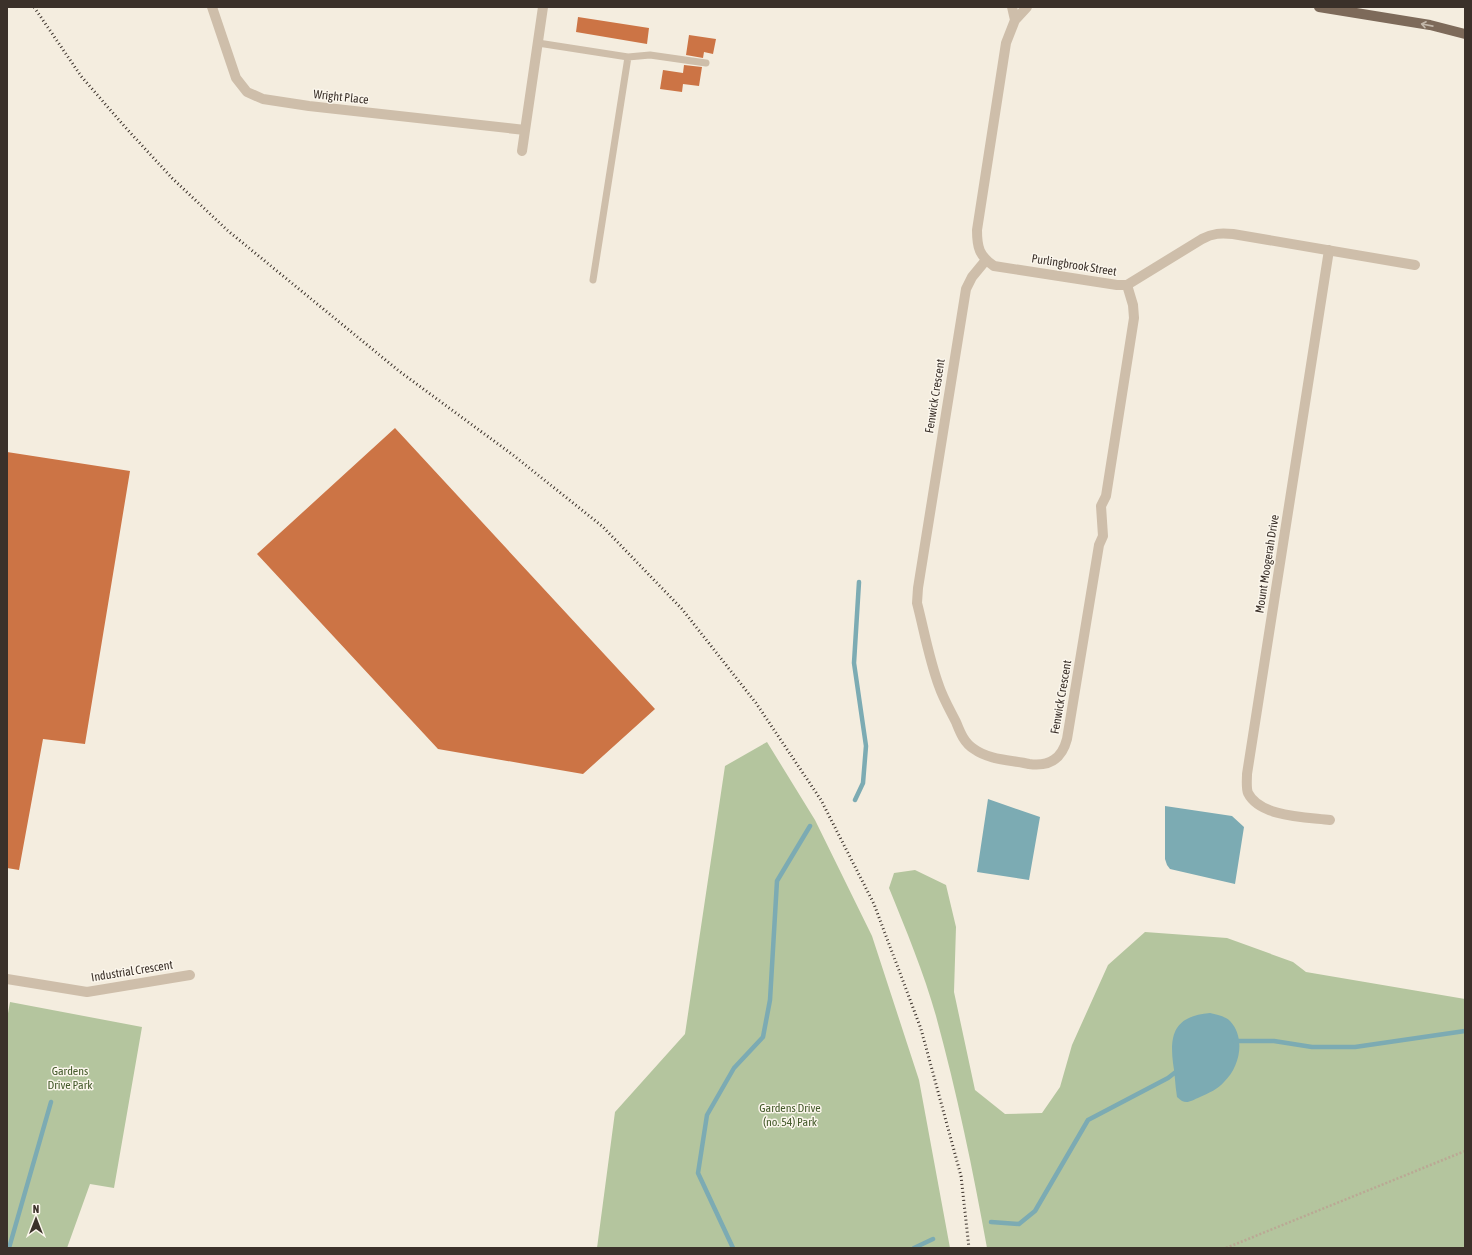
<svg xmlns="http://www.w3.org/2000/svg" width="1472" height="1255" viewBox="0 0 1472 1255" font-family="'Asap Condensed',sans-serif">
  <style>
    .green { fill: #b4c59e }
    .water { fill: #7cabb3 }
    .lines { fill: none; stroke-linecap: round; stroke-linejoin: round }
    .stream { stroke: #7cabb3; stroke-width: 4.5 }
    .building { fill: #cc7445 }
    .path { stroke: #baa894; stroke-width: 2.5; stroke-dasharray: 2 2; stroke-linecap: butt }
    .service { stroke: #cebeaa; stroke-width: 7 }
    .minor { stroke: #cebeaa; stroke-width: 10 }
    .primary { stroke: #7d6a5a; stroke-width: 10 }
    .rail { stroke: #3b312a; stroke-width: 3; stroke-dasharray: 1 3; stroke-linecap: butt }
    .oneway { stroke: #c2b7aa }
    .labels { text-anchor: middle; dominant-baseline: central; stroke-width: 3; stroke-linejoin: round; paint-order: stroke }
    .street-label { font-size: 12px; fill: #3b312a; stroke: #fbf6ec }
    .park-label { font-size: 12px; fill: #455b2c; stroke: #fbf6ec }
  </style>
  <rect width="100%" height="100%" fill="#f4eddf"/>
  <!-- green -->
  <path class="green" d="M767,742L815,820L872,936L919,1080L950,1248H597L615,1112L685,1034L725,766Z
    M915,870L946,885L956,927L954,992L975,1090L1005,1114L1042,1113L1060,1087L1072,1045L1108,965L1145,932L1227,938L1293,962L1306,972L1465,999V1248H987C973,1170 957,1093 936,1016C924,973 906,930 889,888L894,873Z
    M10,1002L142,1027L114,1188L90,1184L67,1248H7V1019Z"/>
  <!-- water -->
  <path class="water" d="M988,799L1040,817L1029,880L977,872Z
    M1165,806L1232,816L1244,827L1235,884L1170,869L1167,865L1165,859Z
    M1210,1013C1217,1015 1225,1016 1230,1021C1246,1038 1240,1067 1224,1082C1218,1089 1209,1093 1200,1097C1190,1101 1186,1106 1177,1097C1175,1085 1175,1074 1173,1063C1169,1031 1177,1016 1210,1013Z"/>
  <g class="lines">
    <!-- stream -->
    <path class="stream" d="M855,800L863,783L866,746L854,663L859,582
      M1234,1041H1274L1312,1047H1355L1465,1031
      M991,1222L1019,1224L1035,1211L1088,1120L1168,1078L1177,1071
      M9,1248L51,1102
      M733,1248L698,1173L707,1115L734,1068L763,1037L770,1000L777,881L810,826
      M914,1248L933,1239"/>
  </g>
  <!-- building -->
  <path class="building" d="M578,17L649,28L647,44L576,32Z
    M689,35L716,39L713,54L704,52L703,58L686,55Z
    M684,65L702,67L699,86L683,84L682,92L660,89L663,70L683,73Z
    M395,428L655,709L583,774L438,749L257,554Z
    M7,452L130,471L85,744L43,739L19,870L7,868Z"/>
  <g class="lines">
    <!-- path -->
    <path class="path" d="M1226,1248L1465,1151"/>
    <!-- service -->
    <path class="service" d="M538,43L628,57L593,280
      M628,57L650,55L706,63"/>
    <!-- minor -->
    <path class="minor" d="M212,7L236,78L247,92L263,99L309,106L525,130
      M1012,7L1015,20
      M1027,7L1015,20L1006,43L977,230C977,247 979,256 994,266L1117,285H1127L1202,239C1213,233 1221,233 1233,234L1415,265
      M522,151L543,7
      M1329,250L1247,774C1247,780 1246,788 1248,793C1260,817 1305,817 1330,820
      M986,260L972,277L966,289L918,588L917,603C924,630 929,659 939,686C943,698 950,710 956,722C960,732 964,743 974,749C989,760 1011,760 1029,764C1050,767 1062,758 1067,739L1099,545L1103,536L1101,506L1106,496L1134,318L1133,305L1127,285
      M7,979L87,992L190,975"/>
    <!-- primary -->
    <path class="primary" d="M1319,7L1430,25L1465,34"/>
    <!-- rail -->
    <path class="rail" d="M34,7L81,76L125,127L172,178L227,230L399,371L513,455L603,527L682,609L756,703L821,800L874,904L921,1029L961,1176L969,1248"/>
  </g>
  <!-- one-way arrows -->
  <defs><path id="oneway-shaft" d="M-6 0H5M1.5-3L5.5 0L1.5 3" fill="none" stroke-width="1.6" stroke-linecap="round" stroke-linejoin="round"/></defs>
  <use class="oneway" href="#oneway-shaft" transform="translate(1427 25) rotate(-169)"/>
  <g class="labels">
    <!-- street labels -->
    <g class="street-label">
      <text transform="translate(341 97) rotate(6)">Wright Place</text>
      <text transform="translate(1074 265) rotate(9)">Purlingbrook Street</text>
      <text transform="translate(935 396) rotate(-81)">Fenwick Crescent</text>
      <text transform="translate(1267 564) rotate(-81)">Mount Moogerah Drive</text>
      <text transform="translate(1061 697) rotate(-80)">Fenwick Crescent</text>
      <text transform="translate(132 971) rotate(-9)">Industrial Crescent</text>
    </g>
    <!-- park labels -->
    <g class="park-label">
      <text x="70" y="1071">Gardens<tspan x="70" dy="14">Drive Park</tspan></text>
      <text x="790" y="1108">Gardens Drive<tspan x="790" dy="14">(no. 54) Park</tspan></text>
    </g>
  </g>
  <!-- border -->
  <rect width="1472" height="1255" fill="none" stroke="#3b312a" stroke-width="16"/>
  <!-- north arrow -->
  <g transform="translate(36 1219)" stroke="#fbf6ec" stroke-width="3" paint-order="stroke">
  <path d="M0-3L7 15L0 10L-7 15Z" fill="#3b312a"/>
  <text y="-6" font-size="11" font-weight="bold" text-anchor="middle" fill="#3b312a">N</text>
  </g>
</svg>
